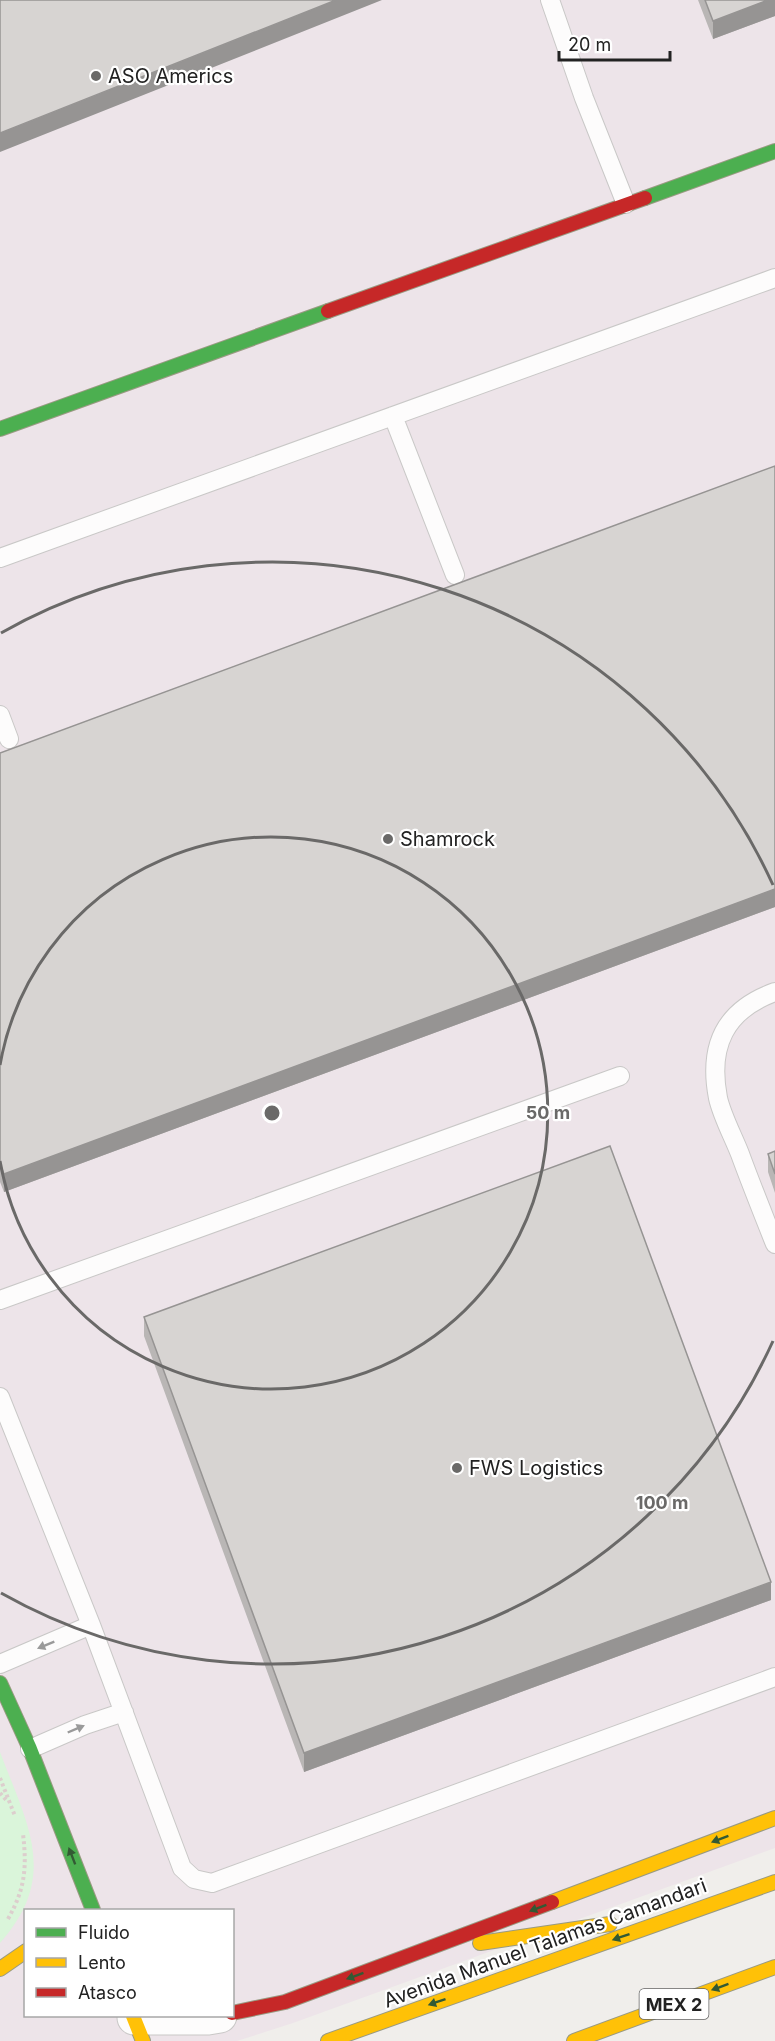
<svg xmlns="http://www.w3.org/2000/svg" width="775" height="2041" viewBox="0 0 775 2041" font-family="Inter,sans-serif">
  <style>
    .industrial { fill: #ede4e9; fill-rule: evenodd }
    .park { fill: #daf5da }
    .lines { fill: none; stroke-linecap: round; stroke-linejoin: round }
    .lane-casing { stroke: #c9c8c7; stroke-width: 20 }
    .street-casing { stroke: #c9c8c7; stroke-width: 35 }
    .fast-casing { stroke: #999a82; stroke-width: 16 }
    .slow-casing { stroke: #999a82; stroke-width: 16 }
    .jam-casing { stroke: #999a82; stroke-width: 16 }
    .path { stroke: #dccecd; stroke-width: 4; stroke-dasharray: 3 3; stroke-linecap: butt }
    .lane { stroke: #fdfcfc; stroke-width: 18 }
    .street { stroke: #fdfcfc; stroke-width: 33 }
    .fast { stroke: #4caf50; stroke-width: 14 }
    .slow { stroke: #ffc107; stroke-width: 14 }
    .jam { stroke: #c62828; stroke-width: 14 }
    .wall { fill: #b9b6b5 }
    .shaded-wall { fill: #969493 }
    .building { fill: #d7d4d2; stroke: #969493; stroke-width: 1.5 }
    .oneway { fill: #9a9a9a }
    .oneway2 { fill: #335a34 }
    .ring { fill: none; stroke: #6a6968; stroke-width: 3 }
    .poi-dot { fill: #6a6968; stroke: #fff; stroke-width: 2 }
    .labels { text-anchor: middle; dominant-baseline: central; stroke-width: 4.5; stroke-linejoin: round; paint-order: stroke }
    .shield { fill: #fff; stroke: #646464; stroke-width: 1.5 }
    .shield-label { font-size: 18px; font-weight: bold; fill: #222 }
    .poi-label { font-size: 20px; fill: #222; stroke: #fff; text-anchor: start }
    .street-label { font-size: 20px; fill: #222; stroke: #fff }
    .centre { fill: #6a6968; stroke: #fff; stroke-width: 3 }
    .ring-label { font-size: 18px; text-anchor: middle; font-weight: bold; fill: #6a6968; stroke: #fff; stroke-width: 4.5; stroke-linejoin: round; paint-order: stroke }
  </style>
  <rect width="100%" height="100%" fill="#f0eeeb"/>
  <!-- industrial -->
  <path class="industrial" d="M0,0H775V1848L293,2023L237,2041H0ZM26,1910H232V2016H26Z"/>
  <!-- park -->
  <path class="park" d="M0,1752C27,1824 60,1876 0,1943Z"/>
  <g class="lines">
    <defs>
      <path id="lane" d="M550,0L584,98L626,204
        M393,416L455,575
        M0,558L775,278
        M0,715L9,739
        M775,992C725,1010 708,1046 718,1098C722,1116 733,1136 740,1154C751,1184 763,1214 775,1244
        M0,1300L620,1076
        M0,1397L91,1625L182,1868L194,1879L212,1883L775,1677
        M0,1664L91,1625
        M30,1749L85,1725L124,1712"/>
      <path id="street" d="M134,2018H208L220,2016"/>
      <path id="fast" d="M645,198L775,151
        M0,429L328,311
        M0,1683L30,1749L93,1910"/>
      <path id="slow" d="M552,1902L775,1818
        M480,1943L610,1924
        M0,1969L26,1951
        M133,2016L143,2041
        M328,2041L775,1882
        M574,2041L775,1967"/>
      <path id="jam" d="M328,311L645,198
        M232,2013L285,2002L552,1902"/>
    </defs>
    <!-- lane casing -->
    <use href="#lane" class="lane-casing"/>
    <!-- street casing -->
    <use href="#street" class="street-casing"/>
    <!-- fast casing -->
    <use href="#fast" class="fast-casing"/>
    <!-- slow casing -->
    <use href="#slow" class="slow-casing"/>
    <!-- jam casing -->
    <use href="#jam" class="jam-casing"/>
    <!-- path -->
    <path class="path" d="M0,1778L15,1816
      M0,1793L7,1801
      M8,1919C25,1889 27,1868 23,1834"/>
    <!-- lane -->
    <use href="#lane" class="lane"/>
    <!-- street -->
    <use href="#street" class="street"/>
    <!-- fast -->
    <use href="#fast" class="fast"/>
    <!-- slow -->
    <use href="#slow" class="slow"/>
    <!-- jam -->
    <use href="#jam" class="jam"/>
  </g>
  <!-- wall -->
  <path class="wall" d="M698,0H775V16L713,39Z
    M775,466V907L4,1192L0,1182V753Z
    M775,1151V1193L768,1172V1154Z
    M144,1317L771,1600L304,1772L144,1336Z"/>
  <!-- shaded-wall -->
  <path class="shaded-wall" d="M336,0H382L0,152V133Z
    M768,0H775V16L713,39V21Z
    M775,889V907L4,1192V1174Z
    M771,1582V1600L304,1772V1753Z"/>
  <!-- building -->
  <path class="building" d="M0,0H336L0,133Z
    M705,0H768L713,21Z
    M775,466V889L4,1174L0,1164V753Z
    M610,1146L771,1582L304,1753L144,1317Z
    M775,1151V1174L768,1154Z"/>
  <!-- one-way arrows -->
  <defs><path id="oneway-solid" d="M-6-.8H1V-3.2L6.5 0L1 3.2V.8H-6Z" transform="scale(1.5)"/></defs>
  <g class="oneway">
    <use href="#oneway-solid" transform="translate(46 1645) rotate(158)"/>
    <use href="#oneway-solid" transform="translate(76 1729) rotate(-23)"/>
  </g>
  <g class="oneway2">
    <use href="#oneway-solid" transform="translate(720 1839) rotate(159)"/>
    <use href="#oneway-solid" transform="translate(72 1856) rotate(-111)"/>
    <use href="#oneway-solid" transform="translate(538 1908) rotate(159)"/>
    <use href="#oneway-solid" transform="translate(621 1937) rotate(161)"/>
    <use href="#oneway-solid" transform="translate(355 1976) rotate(160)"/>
    <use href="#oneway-solid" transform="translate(720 1987) rotate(160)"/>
    <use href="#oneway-solid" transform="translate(437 2002) rotate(161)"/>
  </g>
  <!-- distance rings -->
  <g class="ring">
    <path d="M0 1065A276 276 0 1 1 0 1161"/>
    <path d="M773 1341A551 551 0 0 1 1 1593M1 633A551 551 0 0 1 773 885"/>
  </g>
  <!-- markers -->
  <g class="poi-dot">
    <circle cx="96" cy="76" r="6"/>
    <circle cx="388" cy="839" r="6"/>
    <circle cx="457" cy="1468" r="6"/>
  </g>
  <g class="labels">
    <!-- shield labels -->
    <rect class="shield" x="639.5" y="1989" width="69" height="30" rx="4.5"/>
    <g class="shield-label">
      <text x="674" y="2004">MEX 2</text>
    </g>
    <!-- poi labels -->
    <g class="poi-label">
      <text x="108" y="76">ASO Americs</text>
      <text x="400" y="839">Shamrock</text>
      <text x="469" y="1468">FWS Logistics</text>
    </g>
    <!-- street labels -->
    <g class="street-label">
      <text transform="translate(545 1943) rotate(-20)">Avenida Manuel Talamas Camandari</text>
    </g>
  </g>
  <circle cx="272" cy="1113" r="9" class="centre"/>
  <g class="ring-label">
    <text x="548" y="1119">50 m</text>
    <text x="662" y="1509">100 m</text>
  </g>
  <!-- legend -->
  <rect x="24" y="1909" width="210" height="108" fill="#ffffff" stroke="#a7a7a7" stroke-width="1.5"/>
  <rect x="36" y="1928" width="30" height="9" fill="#4caf50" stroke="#a7a7a7" stroke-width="1.5"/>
  <text x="78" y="1939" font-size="18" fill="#222222">Fluido</text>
  <rect x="36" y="1958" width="30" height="9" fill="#ffc107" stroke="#a7a7a7" stroke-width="1.5"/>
  <text x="78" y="1969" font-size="18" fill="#222222">Lento</text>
  <rect x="36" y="1988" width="30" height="9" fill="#c62828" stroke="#a7a7a7" stroke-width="1.5"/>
  <text x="78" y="1999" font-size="18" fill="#222222">Atasco</text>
  <!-- scale -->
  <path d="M559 51v9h111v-9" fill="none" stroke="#222222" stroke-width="3"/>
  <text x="568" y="51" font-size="18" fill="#222222" stroke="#ffffff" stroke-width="4.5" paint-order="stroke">20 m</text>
</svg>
